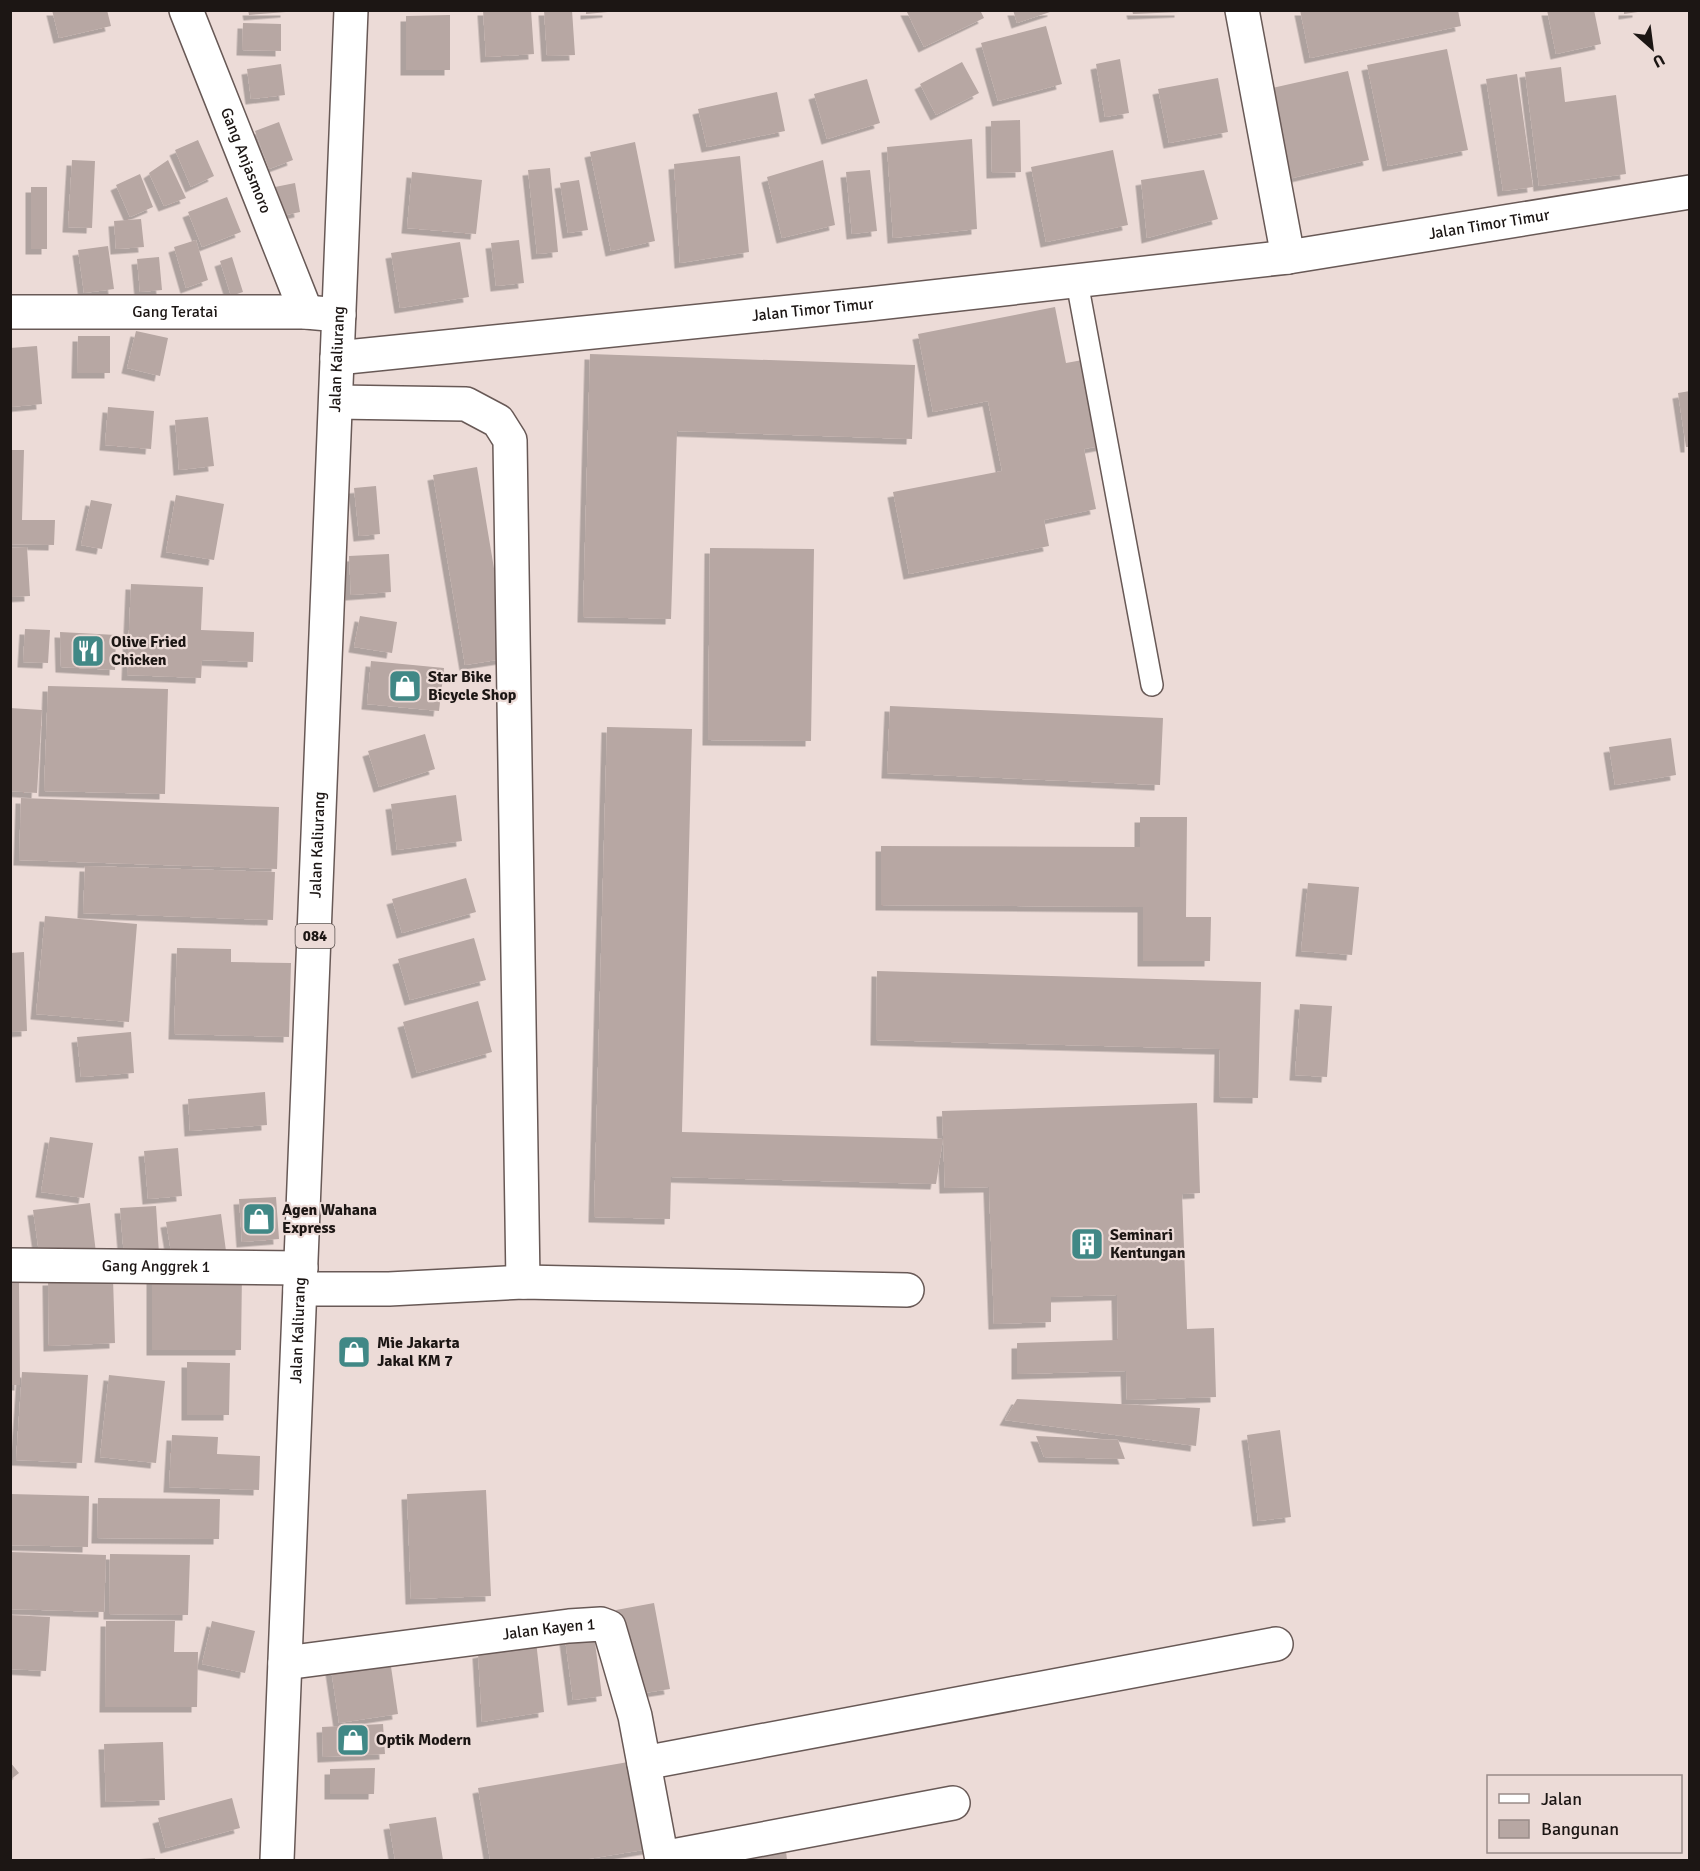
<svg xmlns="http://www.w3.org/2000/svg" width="1700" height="1871" viewBox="0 0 1700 1871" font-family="Signika,sans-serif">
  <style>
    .building { fill: #b7a7a3; filter: url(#shadow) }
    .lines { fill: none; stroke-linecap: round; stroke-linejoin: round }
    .lane-casing { stroke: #685956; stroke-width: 24 }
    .street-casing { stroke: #685956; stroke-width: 36 }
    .secondary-casing { stroke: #685956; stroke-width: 36 }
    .primary-casing { stroke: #685956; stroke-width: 36 }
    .lane { stroke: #fff; stroke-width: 21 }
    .street { stroke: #fff; stroke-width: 33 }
    .secondary { stroke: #fff; stroke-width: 33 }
    .primary { stroke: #fff; stroke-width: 33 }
    .labels { text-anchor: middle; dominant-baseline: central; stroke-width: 4.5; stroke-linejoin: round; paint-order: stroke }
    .shield { fill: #ecdbd7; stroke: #5a514e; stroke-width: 1.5 }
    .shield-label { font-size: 15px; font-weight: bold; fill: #1c1614 }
    .street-label { font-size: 16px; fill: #1c1614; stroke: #ecdbd7 }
    .poi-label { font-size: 16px; font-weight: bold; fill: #1c1614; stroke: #ecdbd7; text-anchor: start }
  </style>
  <defs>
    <filter id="shadow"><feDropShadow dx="-5.5" dy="5.5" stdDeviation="0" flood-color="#0004"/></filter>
  </defs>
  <rect width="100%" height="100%" fill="#ecdbd7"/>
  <!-- building -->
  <path class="building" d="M52,10H107L111,26L59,38Z
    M248,10H286V12L249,15Z
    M483,10H531L534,54L486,57Z
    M544,10H572L575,55L547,56Z
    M586,10H608V12L586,14Z
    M906,10H980L984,18L924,47Z
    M1013,10H1053V11L1017,23Z
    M1132,10H1180V12L1133,14Z
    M1300,10H1458L1461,26L1310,58Z
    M1547,10H1594L1601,44L1556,54Z
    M1624,10H1638V12L1624,14Z
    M450,15V70H406V16Z
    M243,23L281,24V51L242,50Z
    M1046,26L1062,84L998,101L981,43Z
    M1447,49L1468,150L1388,166L1367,65Z
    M1120,59L1129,113L1105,117L1096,64Z
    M962,62L979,93L936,115L920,84Z
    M281,64L285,95L251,99L247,69Z
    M1561,67L1565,102L1616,95L1626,174L1539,186L1525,72Z
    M1348,71L1369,160L1288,179L1268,89Z
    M1517,74L1533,187L1503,191L1486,79Z
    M1218,78L1228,132L1169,143L1158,89Z
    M867,79L880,123L827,139L814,94Z
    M777,92L785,131L707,147L698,109Z
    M1020,120L1021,172L992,173L991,121Z
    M279,122L293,160L269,169L255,131Z
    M972,139L977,229L893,238L887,147Z
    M198,140L214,176L191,187L175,150Z
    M635,142L655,241L611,251L590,152Z
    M1113,150L1128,225L1046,242L1031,167Z
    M740,156L749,252L680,263L674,164Z
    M72,160L95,161L92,228L68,227Z
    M168,160L186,198L164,206L149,173Z
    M823,160L835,225L782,238L767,177Z
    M550,168L558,252L537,254L528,170Z
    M870,170L877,231L852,234L846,172Z
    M1204,170L1218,219L1147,238L1141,180Z
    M412,172L482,180L476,234L407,228Z
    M140,174L153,207L130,217L116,185Z
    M579,180L588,230L568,233L560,183Z
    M295,183L300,212L281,216L275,187Z
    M31,187H47V249H31Z
    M227,197L241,232L202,247L188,212Z
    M141,219L144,247L116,249L114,221Z
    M196,240L208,280L186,288L174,247Z
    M519,240L524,283L496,286L491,243Z
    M460,242L469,297L400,308L391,253Z
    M108,246L114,289L84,293L78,250Z
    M159,257L162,290L140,292L137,259Z
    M232,257L243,292L231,296L220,261Z
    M1055,307L1066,363L1088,359L1105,445L1084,449L1096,509L1044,520L1049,546L909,574L893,492L1002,471L988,401L933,412L918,334Z
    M136,331L168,338L160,376L127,368Z
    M78,336H110V373H77Z
    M37,346L42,404L10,407V348Z
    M590,354L915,365L912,439L677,431L671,619L583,617Z
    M1690,391V447H1686L1678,393Z
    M108,407L154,411L151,449L105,445Z
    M208,417L214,466L179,470L175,420Z
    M10,450H24L22,520H55L54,545L10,544Z
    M477,467L509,658L465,665L433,475Z
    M376,486L380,534L359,536L354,488Z
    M176,495L224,504L214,560L166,552Z
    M91,500L112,504L102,549L81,545Z
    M27,547L30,596L10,597V548Z
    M710,548L814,549L811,741L708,740Z
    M389,554L391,592L351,595L349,556Z
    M131,584L203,587L201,630L254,632L253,662L202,660L201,678L127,675Z
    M360,616L397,622L392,653L354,647Z
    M25,629L50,630L48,663L23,662Z
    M60,632L116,635L115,670L61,667Z
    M371,661L444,668L439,711L367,704Z
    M48,686L168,689L165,794L44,791Z
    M890,706L1163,718L1160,785L887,773Z
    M10,708L42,710L37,793L10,791Z
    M607,727L692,729L682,1132L943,1139L936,1184L671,1177L670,1219L594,1217Z
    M425,734L435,769L379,787L368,751Z
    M1671,738L1676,775L1615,785L1609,747Z
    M456,795L462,841L397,850L391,804Z
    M21,798L279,807L277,869L19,860Z
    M1140,817H1187L1186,917H1211L1210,961H1143V907L881,905V846L1140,847Z
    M85,866L275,872L273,920L83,913Z
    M466,878L476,912L402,933L392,899Z
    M1308,883L1359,887L1352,955L1301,951Z
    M45,916L137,924L129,1022L36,1014Z
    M474,938L486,980L410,1000L398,959Z
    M177,948L231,949V962L291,963L289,1037L174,1034Z
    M24,952L27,1031L10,1032V953Z
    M877,971L1261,982L1258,1098L1219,1097L1220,1049L876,1040Z
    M478,1001L492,1052L417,1073L403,1022Z
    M1300,1004L1332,1006L1327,1077L1295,1075Z
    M131,1032L134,1073L81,1077L77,1037Z
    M265,1092L267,1125L190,1131L188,1099Z
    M1197,1103L1200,1193L1182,1194L1187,1329L1214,1328L1216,1397L1127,1400L1126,1371L1017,1374V1343L1118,1340L1117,1295L1051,1297V1322L994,1324L989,1187L945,1188L942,1111Z
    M50,1137L93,1143L84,1198L41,1192Z
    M178,1148L182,1196L148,1199L144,1151Z
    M276,1197L279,1239L242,1242L239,1199Z
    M90,1203L96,1253L40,1260L33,1210Z
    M156,1206L159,1254L124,1257L120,1208Z
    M221,1214L226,1251L172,1258L166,1222Z
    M152,1271H242L241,1350H152Z
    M113,1278L115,1343L49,1346L48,1280Z
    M10,1283H19L20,1385H10Z
    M187,1362L230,1363L229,1415H187Z
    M22,1372L88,1375L82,1463L16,1460Z
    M109,1375L165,1381L156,1463L100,1457Z
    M1017,1399L1200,1408L1196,1446L1005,1420Z
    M1280,1430L1291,1517L1258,1521L1247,1435Z
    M172,1435L218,1437L217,1454L260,1456L259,1490L169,1487Z
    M1036,1436L1118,1440L1125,1459L1044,1457Z
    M486,1490L491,1596L411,1599L407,1494Z
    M10,1494L89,1496L88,1547L10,1545Z
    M98,1498L220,1499L219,1539L97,1538Z
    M10,1552L106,1555L104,1612L10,1609Z
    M110,1554L190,1555L188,1615L109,1614Z
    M654,1603L670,1689L631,1695L616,1610Z
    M10,1615L50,1617L46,1671L10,1669Z
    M106,1621H175L174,1652H198L197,1707H105Z
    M212,1621L255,1631L245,1673L202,1664Z
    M594,1635L602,1696L573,1700L565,1639Z
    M536,1641L544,1712L482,1722L478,1653Z
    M390,1660L398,1714L339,1723L331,1669Z
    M383,1724L385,1754L323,1757L322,1727Z
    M163,1742L165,1800L106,1802L104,1744Z
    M634,1761L649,1849L582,1860H490L478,1788Z
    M10,1762L19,1773L10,1780Z
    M375,1768L374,1794H330V1769Z
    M232,1798L240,1828L166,1848L158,1818Z
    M436,1817L443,1860H395L389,1824Z
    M786,1851L787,1860H727Z
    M155,1858V1860H139V1859Z"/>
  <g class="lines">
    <defs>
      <path id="lane" d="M1077,282L1152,685"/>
      <g id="street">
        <path id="s1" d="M186,10L306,312"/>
        <path d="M1242,10L1288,257"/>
        <path id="s2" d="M10,312H306L339,315"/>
        <path d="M336,402L466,404L498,421L510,440L523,1282"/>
        <path id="s3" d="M10,1265L301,1268"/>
        <path d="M300,1289H389L523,1282L907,1290"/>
        <path id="s4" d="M285,1663L569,1626L601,1624L609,1627L635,1716L662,1860"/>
        <path d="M644,1763L1276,1644"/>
        <path d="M662,1858L953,1803"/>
      </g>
      <g id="secondary">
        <path id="s5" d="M337,358L869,304L1288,257L1690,192"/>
      </g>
      <g id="primary">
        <path id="s6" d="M277,1860L351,10"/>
      </g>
    </defs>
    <!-- lane casing -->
    <use href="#lane" class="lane-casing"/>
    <!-- street casing -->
    <use href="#street" class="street-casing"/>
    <!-- secondary casing -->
    <use href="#secondary" class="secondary-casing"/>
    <!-- primary casing -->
    <use href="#primary" class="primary-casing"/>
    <!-- lane -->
    <use href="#lane" class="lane"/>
    <!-- street -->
    <use href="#street" class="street"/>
    <!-- secondary -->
    <use href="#secondary" class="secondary"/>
    <!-- primary -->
    <use href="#primary" class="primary"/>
  </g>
  <!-- icons -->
  <defs>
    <symbol id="restaurant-square" viewBox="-11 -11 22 22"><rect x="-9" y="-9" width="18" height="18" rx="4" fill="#418886" stroke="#ecdbd7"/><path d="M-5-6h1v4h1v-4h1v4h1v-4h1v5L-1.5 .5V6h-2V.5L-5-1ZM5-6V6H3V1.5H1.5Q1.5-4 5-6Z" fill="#fff"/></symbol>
    <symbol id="shop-square" viewBox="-11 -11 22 22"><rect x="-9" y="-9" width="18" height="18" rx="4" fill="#418886" stroke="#ecdbd7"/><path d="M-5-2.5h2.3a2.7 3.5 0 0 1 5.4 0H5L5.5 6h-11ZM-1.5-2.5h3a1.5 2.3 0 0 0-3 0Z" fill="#fff"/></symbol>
    <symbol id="building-square" viewBox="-11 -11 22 22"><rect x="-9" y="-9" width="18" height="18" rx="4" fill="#418886" stroke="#ecdbd7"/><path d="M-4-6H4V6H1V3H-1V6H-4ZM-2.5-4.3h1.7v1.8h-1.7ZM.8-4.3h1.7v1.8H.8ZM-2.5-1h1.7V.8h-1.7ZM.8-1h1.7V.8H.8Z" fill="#fff"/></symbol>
  </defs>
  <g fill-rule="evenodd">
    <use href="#restaurant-square" x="69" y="632" width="38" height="38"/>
    <use href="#shop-square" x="386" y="667" width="38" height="38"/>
    <use href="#shop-square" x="240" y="1200" width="38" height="38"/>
    <use href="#building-square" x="1068" y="1225" width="38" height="38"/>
    <use href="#shop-square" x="335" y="1333" width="38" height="38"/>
    <use href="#shop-square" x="334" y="1721" width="38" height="38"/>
  </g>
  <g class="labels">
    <!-- shield labels -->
    <rect class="shield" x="295.5" y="924" width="39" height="24" rx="4.5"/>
    <g class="shield-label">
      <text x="315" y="936">084</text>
    </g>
    <!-- street labels -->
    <g class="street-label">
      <text stroke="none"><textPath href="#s1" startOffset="162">Gang Anjasmoro</textPath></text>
      <text stroke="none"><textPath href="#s5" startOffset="1160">Jalan Timor Timur</textPath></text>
      <text stroke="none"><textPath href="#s5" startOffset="478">Jalan Timor Timur</textPath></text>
      <text stroke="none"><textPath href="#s2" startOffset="165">Gang Teratai</textPath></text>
      <text stroke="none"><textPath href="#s6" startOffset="1502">Jalan Kaliurang</textPath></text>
      <text stroke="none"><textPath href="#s6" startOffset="1016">Jalan Kaliurang</textPath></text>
      <text stroke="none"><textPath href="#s3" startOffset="146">Gang Anggrek 1</textPath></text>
      <text stroke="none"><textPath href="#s6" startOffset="530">Jalan Kaliurang</textPath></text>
      <text stroke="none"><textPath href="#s4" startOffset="266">Jalan Kayen 1</textPath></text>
    </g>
    <!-- poi labels -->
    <g class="poi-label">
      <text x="111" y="642">Olive Fried<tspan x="111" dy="18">Chicken</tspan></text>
      <text x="428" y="677">Star Bike<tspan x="428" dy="18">Bicycle Shop</tspan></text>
      <text x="282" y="1210">Agen Wahana<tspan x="282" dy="18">Express</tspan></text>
      <text x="1110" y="1235">Seminari<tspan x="1110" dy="18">Kentungan</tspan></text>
      <text x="377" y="1343">Mie Jakarta<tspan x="377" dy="18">Jakal KM 7</tspan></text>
      <text x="376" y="1740">Optik Modern</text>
    </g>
  </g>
  <!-- border -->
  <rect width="1700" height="1871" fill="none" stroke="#1c1614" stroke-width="24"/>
  <!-- legend -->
  <rect x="1487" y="1775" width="195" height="78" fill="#ecdbd7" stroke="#998c89" stroke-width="1.5"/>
  <rect x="1499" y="1794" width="30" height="9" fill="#ffffff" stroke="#998c89" stroke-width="1.5"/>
  <text x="1541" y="1805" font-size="18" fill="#1c1614">Jalan</text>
  <rect x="1499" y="1820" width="30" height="18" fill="#b7a7a3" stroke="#998c89" stroke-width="1.5"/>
  <text x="1541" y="1835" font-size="18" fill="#1c1614">Bangunan</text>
  <!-- north arrow -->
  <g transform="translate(1652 48) rotate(152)" stroke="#ecdbd7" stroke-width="4.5" paint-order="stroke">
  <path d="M0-4.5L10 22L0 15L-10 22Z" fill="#1c1614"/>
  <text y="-9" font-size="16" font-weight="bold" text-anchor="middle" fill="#1c1614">U</text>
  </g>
</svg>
